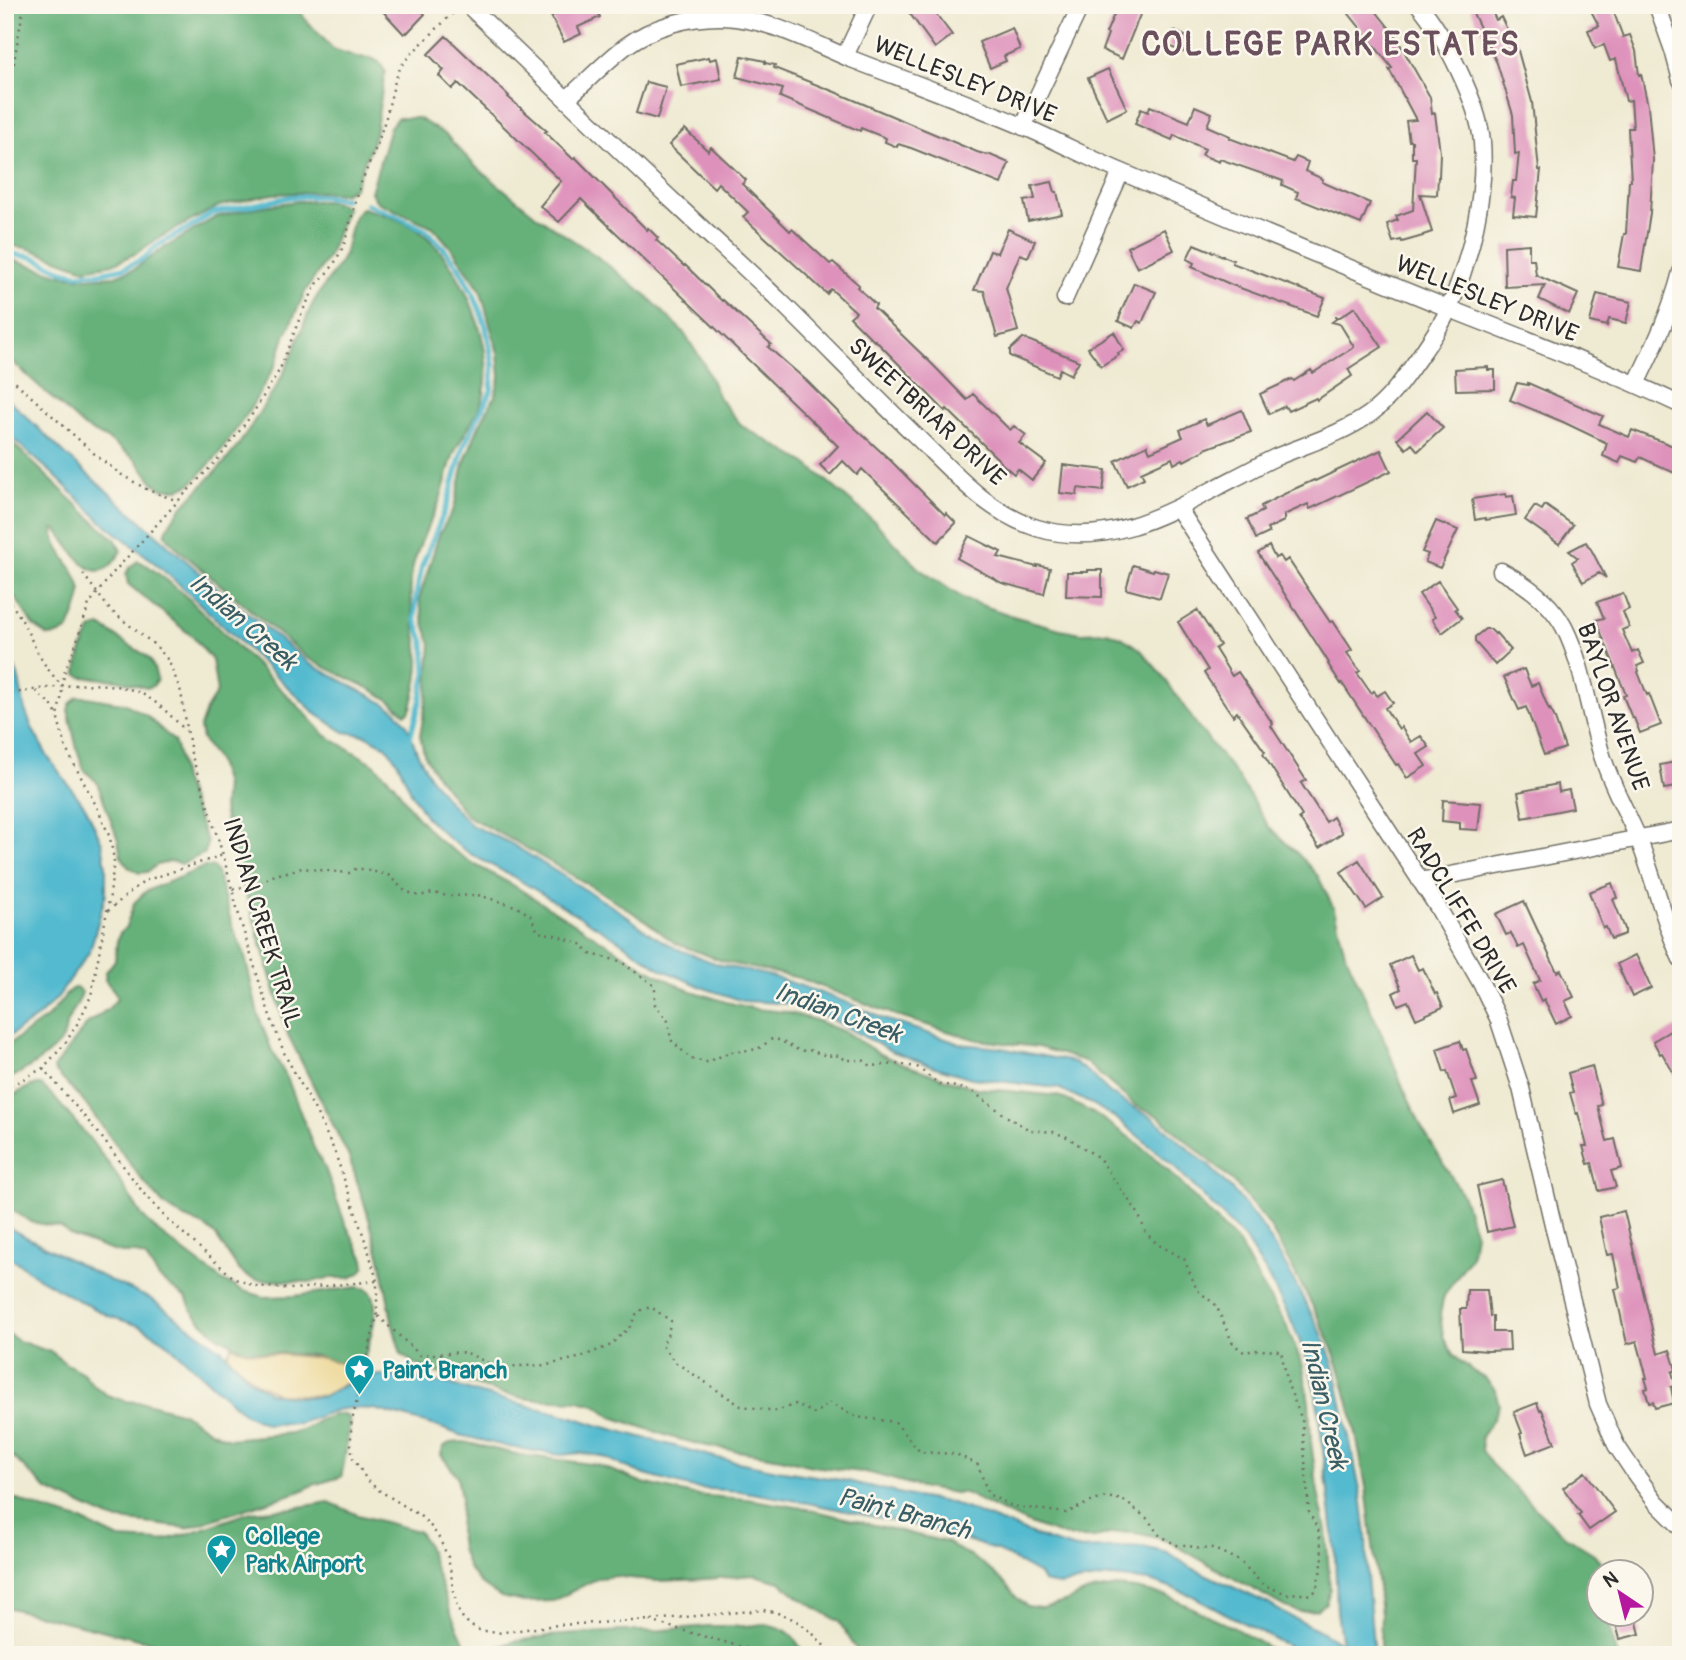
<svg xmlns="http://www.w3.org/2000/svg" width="1686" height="1660" viewBox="0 0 1686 1660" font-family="Pangolin,sans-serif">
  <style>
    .forest { fill: #66b17a; stroke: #486e52; stroke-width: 2 }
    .sand { fill: #eeda9e; stroke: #8c8264; stroke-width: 2 }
    .water { fill: #52bacf; stroke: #3e727d; stroke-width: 2 }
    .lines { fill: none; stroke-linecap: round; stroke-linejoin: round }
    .stream { stroke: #52bacf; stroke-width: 5 }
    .building { fill: #de92bb }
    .minor-casing { stroke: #706e65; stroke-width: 19 }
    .path { stroke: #706e65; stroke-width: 2.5; stroke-dasharray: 2 5; stroke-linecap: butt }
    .minor { stroke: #fff; stroke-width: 16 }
    .labels { text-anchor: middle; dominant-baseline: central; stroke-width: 5; stroke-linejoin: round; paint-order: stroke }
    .street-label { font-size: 24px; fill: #2b2b2b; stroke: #fbf7ec }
    .culture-label { font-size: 24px; font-weight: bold; fill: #0d838f; stroke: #fbf7ec; text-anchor: start }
    .water-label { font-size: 26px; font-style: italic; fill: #395d64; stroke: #fbf7ec }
    .district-label { font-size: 32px; font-weight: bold; letter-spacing: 2px; fill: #6a4f5d; stroke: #fbf7ec }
  </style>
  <rect width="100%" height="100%" fill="#fbf7ec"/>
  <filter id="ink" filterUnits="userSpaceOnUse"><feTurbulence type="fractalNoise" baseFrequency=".0143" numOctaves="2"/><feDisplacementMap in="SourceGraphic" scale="14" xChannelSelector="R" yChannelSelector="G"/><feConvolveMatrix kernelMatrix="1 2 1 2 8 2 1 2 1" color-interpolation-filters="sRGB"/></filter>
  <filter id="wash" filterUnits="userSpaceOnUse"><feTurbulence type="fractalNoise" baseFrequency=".00686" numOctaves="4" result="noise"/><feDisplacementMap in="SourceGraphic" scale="28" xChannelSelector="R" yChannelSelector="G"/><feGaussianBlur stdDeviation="1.57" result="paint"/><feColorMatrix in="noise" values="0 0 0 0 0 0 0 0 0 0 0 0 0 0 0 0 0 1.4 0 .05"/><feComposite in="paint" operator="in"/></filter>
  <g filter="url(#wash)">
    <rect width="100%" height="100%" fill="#efead2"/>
    <!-- forest -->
    <path class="forest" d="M5,5H297L305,19L333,49L357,57L371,58L379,62L385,71L375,135L354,188L343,194L320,192L273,194L219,206L157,239L137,253L113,264L85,269L27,248L5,245Z
      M397,118H418L446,135L475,166L538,217L595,255L646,295L683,332L703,362L719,398L742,426L806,463L875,522L918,568L964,599L1016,617L1060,629L1081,633L1107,632L1121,637L1140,649L1163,676L1199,728L1238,777L1269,827L1298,854L1318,876L1334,909L1345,953L1387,1046L1401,1083L1422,1128L1463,1196L1475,1234L1471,1256L1444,1296L1440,1314L1443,1336L1453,1355L1474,1372L1485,1378L1495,1390L1499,1405L1492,1421L1481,1437L1482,1450L1491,1464L1532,1505L1565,1536L1594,1554L1609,1572H1598V1614L1609,1615L1613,1645L1618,1655H1382L1380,1646L1381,1614L1366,1487L1353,1419L1340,1370L1328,1338L1310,1301L1269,1225L1233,1181L1158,1116L1136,1106L1084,1061L1038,1047L978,1040L957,1034L903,1018L799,978L725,962L675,943L647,922L609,897L514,841L467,816L436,775L424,754L420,735L427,696L431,644L424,623L419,599L439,535L454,508L465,460L479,426L495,396L500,377L498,353L480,289L453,250L433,227L377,202L371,192L390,127Z
      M298,201C313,202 335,198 347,208L328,257L305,292L286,334L276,364L249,411L218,455L191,484L179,489H162L153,482L136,460L109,440L84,427L5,355V257L61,275L87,278L115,276L134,269L161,250L216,217L258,207Z
      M362,208C384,214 412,222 429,239C464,272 495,346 484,394C480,413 464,433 455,451C448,467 446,485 439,502C430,523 419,543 413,566C406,597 416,625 419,656C420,674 415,691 411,708L409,712L405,714C399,709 394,703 387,699C362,682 332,673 306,657L179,550L165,535C169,515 208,481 222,465C238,448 250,428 262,408C269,398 277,387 282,376C294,354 301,330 311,307C320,287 337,273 345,252C349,239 350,216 362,208Z
      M5,436L96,523L116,540L121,551C96,597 74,552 56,529H53C54,552 78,569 81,591C82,600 72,620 69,629L58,635L48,636L33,625L17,600L5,589Z
      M138,561L147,565L168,581L189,599L304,712L325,735L374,764L394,784L413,812L438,840L472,863L513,885L649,970L683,988L726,1002L756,1009L786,1012L815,1020L845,1032L878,1053L906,1065L946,1079L976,1088L1059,1096L1097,1115L1136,1142L1170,1172L1239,1244L1260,1282L1286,1325L1303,1366L1309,1402L1311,1442L1318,1493L1326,1530L1330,1590L1326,1603L1316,1610L1300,1612L1285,1607L1167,1541C1149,1535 1133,1531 1114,1533C1107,1534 1100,1538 1093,1538C1056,1541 998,1510 965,1493H955L924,1488L870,1473L812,1466L781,1458L707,1446L674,1438L612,1417L596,1405L578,1401L529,1399L500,1393L435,1372L415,1364L401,1354L393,1326L381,1262L366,1209L349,1157L288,1035L231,844L223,810L225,785L217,760L202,739L200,727L206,710L217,692L212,660L193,637L128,584L126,574L130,567Z
      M100,626C110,631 116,637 124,642C143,655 152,653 157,680L153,686L147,688L118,680L82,677L77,674C78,659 84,641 92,629Z
      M77,697H87L126,704L147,716L174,741L179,757L183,780L207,842L205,853L182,864L172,861L157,865L147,872L139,873L129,867L121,856L118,840L97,782L84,770L77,749L68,710L70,704Z
      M204,867H213L217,873L233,928L244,952L258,1014L272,1051L288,1080L314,1148L325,1168L345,1223L364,1259L365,1266L360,1273L350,1278H328L311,1282L257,1280L247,1276L238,1269L216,1236L206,1227L183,1217L163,1204L143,1181L83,1101L54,1070L55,1066L88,1023L109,1008L117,999L115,992L105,980L106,972L115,960L117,941L120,933L126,927L134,903L146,891Z
      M76,987L82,992C79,1004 72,1012 67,1022C65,1027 66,1032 63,1038C52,1055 23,1072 5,1081V1047L48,1017L70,990Z
      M36,1085H41L52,1095L89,1138L114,1171L142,1216L159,1233L223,1281L243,1291L265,1297L295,1296L357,1287C363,1288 369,1288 372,1294C381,1310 368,1346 363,1362L353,1368L312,1355L246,1351L219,1337L203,1323L192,1311L187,1299L159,1278L146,1258L135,1253H122L110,1250L74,1237L59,1227L31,1222L12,1210L5,1201V1099L31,1086Z
      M5,1332L19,1341L53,1353L65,1363L83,1373L92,1384L107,1395L125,1401L146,1403L183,1413L210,1431L229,1439L291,1433L304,1429L320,1420L336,1414H344L349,1418C351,1429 347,1437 346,1447C345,1458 344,1466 341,1477L313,1485L301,1491L187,1528L112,1519L47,1490L5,1449Z
      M464,1442L520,1455L598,1465L643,1483L693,1495L746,1499L803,1508L946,1542L983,1564L1005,1583L1016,1597L1027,1606L1041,1608L1065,1602L1086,1592L1117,1587L1136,1589L1167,1596L1234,1628L1281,1655H860L839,1622L798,1597L780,1582L754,1575L707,1579L657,1581L613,1576L596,1579L553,1601L524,1602L501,1597L481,1584L468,1568L461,1549L459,1531L461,1498L457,1476L441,1455L443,1447L450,1443Z
      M5,1495L42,1509L80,1520L119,1539L160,1541L187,1534L251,1512L294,1508L329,1502L358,1515L418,1531L426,1543L450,1611L470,1655H205L5,1607Z
      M766,1624C790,1629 793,1635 805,1655H473L512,1642L549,1636L622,1631H653L708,1626H745Z"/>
    <!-- sand -->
    <path class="sand" d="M232,1346L252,1352L323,1358L361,1369L354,1378L324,1396L278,1394L255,1382L227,1355Z"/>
    <!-- water -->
    <path class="water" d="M5,396L67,456L223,593L310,664L373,697L395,710L407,725L417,752L430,777L450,803L471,825L510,843L621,912L651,934L677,949L720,965L771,976L813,990L856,1006L884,1019L961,1044L1001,1048L1074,1062L1093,1076L1109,1092L1129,1105L1153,1118L1209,1166L1237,1195L1265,1231L1287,1268L1321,1332L1334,1366L1361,1495L1366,1535L1367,1576L1374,1655H1304L1191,1595L1150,1581L1111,1577L1059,1585L1043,1582L1039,1574L996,1550L937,1530L798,1501L740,1491L693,1488L645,1475L601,1456L580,1453L561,1455L509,1447L460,1435L433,1425L374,1409L351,1408L336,1410L300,1423L267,1424L245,1414L217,1389L165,1341L140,1326L109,1316L74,1298L37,1277L14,1260L5,1257V1226L107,1279L151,1299L222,1350L248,1378L269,1393L297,1397H321L359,1378L380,1375L419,1379L450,1384L477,1393L573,1417L597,1425L718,1458L777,1470L847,1481L915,1497L952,1503L1049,1541L1076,1549L1143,1547L1168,1553L1192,1568L1267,1603L1289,1616L1317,1629L1342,1644L1337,1612L1335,1551L1317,1399L1307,1358L1289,1316L1265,1271L1244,1238L1173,1165L1121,1122L1094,1105L1058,1088L972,1078L935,1067L891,1051L831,1019L797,1004L743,1001L704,988L661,969L617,939L514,877L472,855L449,839L426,817L412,794L398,763L386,746L365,735L344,732L316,714L181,586L150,559L101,521L52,473L5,432Z
      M5,644L18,675L25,710L33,730L48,757L86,808L102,843L106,867V893L90,951L57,998L39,1016L5,1039Z"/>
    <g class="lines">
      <!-- stream -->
      <path class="stream" d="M367,204L396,216L425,230L442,246L458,266L474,295L486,327L493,365L491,391L463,448L447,505L422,566L416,595L415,619L424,642L426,672L420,702L409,741
        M5,253L33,257L60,270L76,274L100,273L124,268L143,259L158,245L191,227L213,213L290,197L321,196L345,199"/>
    </g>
    <g id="blocks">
      <!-- building -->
      <path class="building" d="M377,5H415L425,14L407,33L406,32L404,34Z
        M574,5H595L600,17L578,27L581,34L564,42L551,16Z
        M917,5H929L952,35L935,48L908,11Z
        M1118,5H1144L1122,59L1102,50L1108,34L1106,33Z
        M1342,5H1371L1395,35L1430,97L1432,114L1435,113L1440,153L1439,177H1438L1437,195L1420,194L1432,232L1423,235V236L1402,242L1401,240L1393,242L1387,224L1398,220L1396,216L1413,210L1416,158H1412V141H1409L1406,121L1416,120L1389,69L1392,68Z
        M1469,5H1489L1496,20L1501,17L1516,48L1517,47L1532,102L1539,170H1541L1536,217L1513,215L1515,198L1511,197L1513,181H1516L1519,153L1515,154L1513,115L1497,63Z
        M1588,5H1611L1623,37L1630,35L1636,51L1639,75L1641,74L1648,106L1653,160L1650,213L1641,271L1618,267L1624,234H1626L1629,181H1631L1628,128H1633L1631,100L1626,101L1616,59L1610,61L1604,45L1595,48L1588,30L1599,26Z
        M1012,28L1020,49L1004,56L1006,61L990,68L979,42Z
        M1174,31L1189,38L1183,52L1168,46Z
        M446,36L509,96L508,97L547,131L545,132L573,159L575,157L647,230L648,228L658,238L656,240L684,266L685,265L722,301L723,300L771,344L768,347L807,381L843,417L889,459L945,515L946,513L956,523L938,542L862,469L857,475L843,461L830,475L820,465L838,446L581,199L559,222L540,206L561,181L458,83L452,89L439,76L444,70L428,54Z
        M742,56L765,61V63L775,65L774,68L835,92L977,152L987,155L988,154L1009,163L1001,184L911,148L898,144L897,147L885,142L886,138L861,128L860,131L780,97L783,89L737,77Z
        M709,57L710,60L717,58L721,79L681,87L676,64Z
        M1108,69L1127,109L1107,119L1088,78Z
        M646,82L666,87L657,119L636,113Z
        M1150,106L1189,122L1195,106L1212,113L1207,126L1230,136L1229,138L1293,162L1296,157L1308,162L1305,171L1323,179L1322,182L1370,203L1361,224L1296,198L1298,192L1282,185L1283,181L1220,159L1219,162L1202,155L1205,149L1174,135L1172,140L1135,124L1141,109L1148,112Z
        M685,129L708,151L711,147L746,180L742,184L790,231L792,229L830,264L833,262L859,285L857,287L876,305L874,308L933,365L967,400L973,394L1010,430L1014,426L1026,435L1019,443L1046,463L1032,480L1018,469L1014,474L1001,463V462L947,409L945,411L875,340L874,341L850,317L856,312L831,289L827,294L743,217L748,212L718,183L714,188L669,145Z
        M1052,182L1055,192H1057L1062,214L1028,221L1024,201L1035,199L1032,186Z
        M1008,229L1035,241L1028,257L1020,254L1006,288L1018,331L997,337L984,291L974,290L990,251L997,253Z
        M1164,229L1174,250L1137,268L1127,247Z
        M1194,244L1233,260L1232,263L1325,298L1317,316L1232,285L1192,267L1194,263L1187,259Z
        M1529,244V259H1534L1536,275L1578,294L1569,314L1539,299L1545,285L1505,287L1504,246Z
        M1134,283L1156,292L1142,323L1138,321L1134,328L1118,321L1121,314H1120Z
        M1597,294L1631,302L1626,323L1609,319L1607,326L1590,322Z
        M1355,307L1382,347L1348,369L1352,376L1317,400L1316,398L1288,411L1285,406L1269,414L1260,394L1292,379L1294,381L1311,370L1313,373L1354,347L1340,324L1332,322L1336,319V317H1340Z
        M1114,332L1124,350L1118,353L1119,355L1101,366L1088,348Z
        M1023,338L1079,361L1071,375L1060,369L1057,376L1010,356V350Z
        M1488,367V370H1495V389L1456,390L1455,369Z
        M1517,383L1528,385V383L1603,416L1599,424L1629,437L1632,430L1681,449V476L1640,457L1637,462L1622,456L1619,463L1603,456L1607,443L1563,422L1510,400Z
        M1242,410L1251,432L1205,449V450L1184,461L1183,459L1174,464L1172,458L1141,472L1144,478L1127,486L1115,461L1147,445L1150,452L1183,437L1180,430L1204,419L1207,425Z
        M1427,411L1443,428L1418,451L1412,444L1406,449L1397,439Z
        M1381,450L1391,471L1310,509L1308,504L1284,515V521L1267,529L1269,533L1256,539L1247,519L1263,511L1261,506L1292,490L1314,480L1315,481Z
        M1063,465L1106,470L1103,491L1078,488L1077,495L1060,493Z
        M1505,494L1506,497L1513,496L1516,515L1486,520L1485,518L1475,520L1472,499Z
        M1545,505L1573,525L1559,544L1525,520L1535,506L1542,510Z
        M1436,521L1458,530L1440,568L1425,562L1428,554L1422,552Z
        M969,536L1001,552L998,557L1037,567V565L1050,568L1044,594L1002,583L957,558Z
        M1586,542L1592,551L1606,578L1599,573L1583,582L1572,562L1578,558L1569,551Z
        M1269,546L1275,558L1280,556L1284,562L1288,559L1330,622L1333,621L1352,650L1347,653L1360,671L1357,673L1371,693L1374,691L1377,696L1385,691L1393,703L1385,708L1399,729L1401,727L1411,742L1421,736L1429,747L1418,754L1426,766L1407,778L1398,764L1396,765L1342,683L1341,684L1328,664L1329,663L1324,655L1258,553Z
        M1133,565L1153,571L1154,569L1168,573L1160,598L1126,589Z
        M1088,570H1102V597L1066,596L1067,572H1088Z
        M1438,581L1457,608L1455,609L1462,618L1442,633L1432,619L1435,617L1419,594Z
        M1623,593L1629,609L1623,612L1629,627L1622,630L1632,653L1638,650L1644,663L1637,666L1639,671L1638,672L1647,695L1649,694L1661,725L1640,733L1634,718H1632L1623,696L1626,695L1596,620L1604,618L1597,602Z
        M1197,610L1220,645L1215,649L1232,676L1238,672L1273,724L1271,726L1306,780L1301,783L1326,822L1333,817L1342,833L1319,848L1299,818L1302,816L1263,754L1265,752L1237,712L1233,716L1214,688L1204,673L1208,670L1178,622Z
        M1485,629H1490L1495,634L1496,633L1511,650L1495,665L1475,642V637Z
        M1524,669L1531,686L1538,683L1549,710L1550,709L1554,716L1565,748L1544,755L1526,707L1519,710L1504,677Z
        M1681,761V786L1664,789L1660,765Z
        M1558,784L1559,792L1569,790L1573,808L1523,818L1518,792Z
        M1443,800L1481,803L1478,830L1460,829V823L1442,821Z
        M1359,860L1383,898L1366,909L1341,872Z
        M1612,883L1617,898L1613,899L1625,929V934L1611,939L1606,927L1603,928L1589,892Z
        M1524,901L1557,972L1561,970L1574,997L1565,1001L1572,1016L1556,1024L1544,999L1541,1001L1533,984L1540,980L1524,945L1518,948L1511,933L1506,935L1496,914Z
        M1411,955L1418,970L1423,968L1435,994L1437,993L1443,1007L1416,1019L1408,1001L1398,1005L1393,993L1401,989L1390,965Z
        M1635,955L1637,957L1651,988L1632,997L1617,964Z
        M1677,1027L1681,1034V1086L1662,1053L1660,1054L1653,1041Z
        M1460,1041L1463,1050L1466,1049L1477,1081L1472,1082L1480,1105L1454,1114L1450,1100L1456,1098L1447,1071L1444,1072L1437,1049Z
        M1592,1066L1602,1105L1598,1106L1607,1141L1615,1139L1622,1168L1611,1171L1616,1187L1599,1191L1592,1163L1588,1164L1583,1146H1587L1578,1113L1576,1114L1570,1093L1573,1092L1568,1073Z
        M1502,1180L1513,1226L1487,1232L1477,1186Z
        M1624,1211L1658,1354L1670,1350L1676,1370L1672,1372L1676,1386L1671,1387L1674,1403L1655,1408L1653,1402L1649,1403L1645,1389L1648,1388L1645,1378H1647L1637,1341L1627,1344L1615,1289L1620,1288L1613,1254L1607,1255L1599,1217Z
        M1467,1290H1487L1490,1316H1493V1332H1509L1510,1350L1488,1351L1462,1349L1460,1309H1466Z
        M1537,1403L1540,1411L1542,1410L1555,1443L1527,1454L1520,1434L1522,1433L1514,1412Z
        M1585,1472L1615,1512L1589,1530L1578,1515L1581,1513L1563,1488Z
        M1635,1615L1640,1634L1620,1639L1615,1621Z"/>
    </g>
  </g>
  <g filter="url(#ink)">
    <use href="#blocks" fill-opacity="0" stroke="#706e65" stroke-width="2"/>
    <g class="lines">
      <defs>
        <path id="minor" d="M468,5C537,71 606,138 676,204C711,237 747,269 781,302C827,347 871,393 917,437C953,472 988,513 1037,528C1109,550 1171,511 1233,479C1247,472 1261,464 1276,457C1307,444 1342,434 1370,414C1390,399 1403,380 1417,360C1429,343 1442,325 1450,306C1471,256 1486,196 1482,142C1479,104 1444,34 1419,5
          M1657,5L1673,50L1681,80
          M845,56L869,5
          M567,99C586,82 605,62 626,46C653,26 690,16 724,17C770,19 810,42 851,59C908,81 966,102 1022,126C1056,140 1088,158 1122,172C1232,220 1344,266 1455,311C1531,341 1607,370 1681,405
          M1023,127L1081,5
          M1065,298L1121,172
          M1636,384C1654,347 1671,312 1681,272
          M1178,508L1437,906L1481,983L1498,1018L1521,1088L1555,1233L1598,1404L1616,1445L1636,1475L1656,1502L1681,1527
          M1501,571C1526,584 1550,601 1564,627C1583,665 1588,708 1600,749C1609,781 1625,808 1638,838C1654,877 1663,920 1681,959
          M1420,881L1681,830"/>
      </defs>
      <!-- minor casing -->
      <use href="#minor" class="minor-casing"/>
      <!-- path -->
      <path class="path" d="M5,112L9,101L15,55L24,5
        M5,373L98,457L122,475L148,490L178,501
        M83,574L110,610L156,646L168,660L174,674L181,692L191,753L223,855L241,923L269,1013L285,1055L316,1112L334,1150L368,1249L377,1281V1315L351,1425V1445L353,1458L367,1480L377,1489L419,1515L429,1524L438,1536L448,1557L457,1609L463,1618L471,1626L479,1630L497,1633L557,1625L651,1620L763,1610C797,1615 811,1630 832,1655
        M5,598C23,614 29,639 42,660C47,669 55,678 62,686
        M36,691L52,706L57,715
        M5,694C48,689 111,673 149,698C163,707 174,719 186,731
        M233,889L255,885L275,875L302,868L349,873L357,868L388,875L405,891L419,896L433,893L448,896L478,895L515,906L530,915L538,932L555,935L581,944L590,954L620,961L655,986V1005L668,1021L671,1040L691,1059L707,1062L731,1052L758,1049L772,1039L779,1040L800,1051L809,1050L827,1056L836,1055L847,1060H863L871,1066L897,1064L917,1067L939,1084L956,1087L973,1092L1012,1120L1030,1130L1053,1132L1067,1137L1099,1158L1138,1213L1146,1233L1157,1244L1184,1259L1197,1290L1216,1305L1233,1344L1244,1352L1258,1350L1281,1351L1288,1385L1302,1420L1309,1512L1319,1532L1323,1560L1316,1591L1307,1595L1296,1593L1290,1595L1263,1585L1240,1561L1212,1548L1200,1549L1186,1545H1176L1158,1534L1148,1519L1123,1500L1106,1497L1088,1503L1066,1513L1012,1506L988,1494L978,1465L956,1454L920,1452L895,1422L856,1417L829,1402L815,1414L796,1404L776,1411L741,1406L675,1362L662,1346L667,1336L671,1321L651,1307L638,1311L629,1328L609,1346L578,1358L547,1365L496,1367L465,1352L420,1355L377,1315
        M108,911L135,888L147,880L223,855
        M43,1068L100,1135L145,1195L166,1218L235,1279L255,1286L293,1289L377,1281
        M5,1089L43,1068L64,1045L79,1021L91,996L110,895L114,860L110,838L99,811L66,749L57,715L61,700L64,673L75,647L89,604L112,574L178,501L220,457L253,413L280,369L302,312L317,284L333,266L344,245L361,183L377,145L386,117L395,81L401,66L410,55L454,12
        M651,1620L653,1622L771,1655"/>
      <!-- minor -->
      <use href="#minor" class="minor"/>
    </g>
  </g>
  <!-- icons -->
  <defs>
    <symbol id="sight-pin" viewBox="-11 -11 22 30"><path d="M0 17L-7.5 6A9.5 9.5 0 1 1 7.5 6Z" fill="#0f9aa8" stroke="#fbf7ec"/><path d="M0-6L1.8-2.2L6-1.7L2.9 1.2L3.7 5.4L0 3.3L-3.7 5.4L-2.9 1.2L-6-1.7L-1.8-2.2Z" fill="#fff"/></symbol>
  </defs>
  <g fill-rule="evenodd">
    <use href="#sight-pin" x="342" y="1352" width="35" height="47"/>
    <use href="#sight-pin" x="204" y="1532" width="35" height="47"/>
  </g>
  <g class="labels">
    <!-- street labels -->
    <g class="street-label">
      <text transform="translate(965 80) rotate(22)">WELLESLEY DRIVE</text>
      <text transform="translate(1487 299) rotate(22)">WELLESLEY DRIVE</text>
      <text transform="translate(927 412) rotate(43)">SWEETBRIAR DRIVE</text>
      <text transform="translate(1613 707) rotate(71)">BAYLOR AVENUE</text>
      <text transform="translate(1461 911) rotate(59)">RADCLIFFE DRIVE</text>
      <text transform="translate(262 923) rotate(73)">INDIAN CREEK TRAIL</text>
    </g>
    <!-- culture labels -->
    <g class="culture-label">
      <text x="382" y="1370">Paint Branch</text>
      <text x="245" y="1536">College<tspan x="245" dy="28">Park Airport</tspan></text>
    </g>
    <!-- water labels -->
    <g class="water-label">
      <text transform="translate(243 622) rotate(41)">Indian Creek</text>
      <text transform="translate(838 1013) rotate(20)">Indian Creek</text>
      <text transform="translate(1324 1404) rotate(77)">Indian Creek</text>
      <text transform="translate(904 1514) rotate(15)">Paint Branch</text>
    </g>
    <!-- district labels -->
    <g class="district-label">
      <text x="1331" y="45">COLLEGE PARK ESTATES</text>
    </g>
  </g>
  <!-- margin -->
  <rect width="1686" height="1660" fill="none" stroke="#fbf7ec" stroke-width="28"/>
  <!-- north arrow -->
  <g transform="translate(1620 1593) rotate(325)"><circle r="33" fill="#fbf7ec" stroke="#a8a59f" stroke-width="2"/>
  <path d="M0-5L12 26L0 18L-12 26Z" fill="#b5179e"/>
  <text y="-10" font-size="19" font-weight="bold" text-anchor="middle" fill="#2b2b2b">N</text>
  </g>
</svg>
